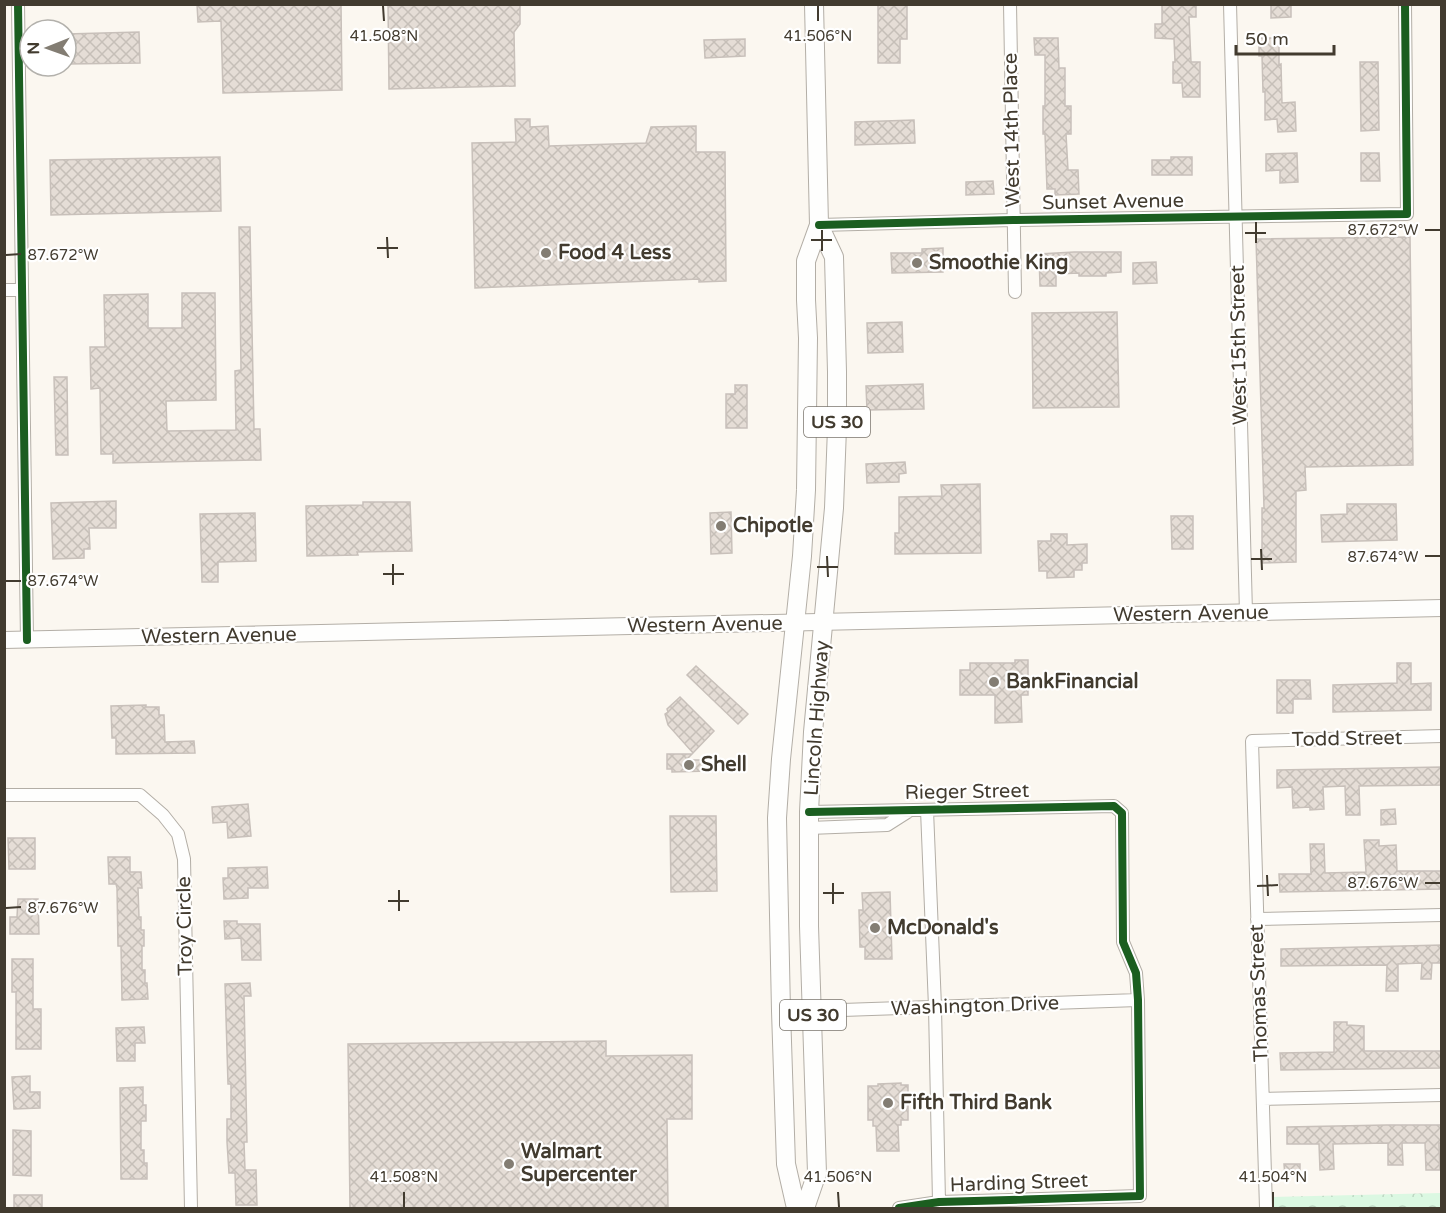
<svg xmlns="http://www.w3.org/2000/svg" width="1446" height="1213" viewBox="0 0 1446 1213" font-family="'Varela Round',sans-serif">
  <style>
    .park { fill: url(#park-crowns) }
    .building { fill: url(#building-cross-hatch); stroke: #c8c0ba; stroke-width: 1.5 }
    .lines { fill: none; stroke-linecap: round; stroke-linejoin: round }
    .street-casing { stroke: #b3aea6; stroke-width: 14 }
    .secondary-casing { stroke: #b3aea6; stroke-width: 18 }
    .primary-casing { stroke: #b3aea6; stroke-width: 20 }
    .street { stroke: #fefefd; stroke-width: 12 }
    .secondary { stroke: #fefefd; stroke-width: 16 }
    .primary { stroke: #fefefd; stroke-width: 18 }
    .cycleway-casing { stroke: #fff; stroke-width: 11 }
    .cycleway { stroke: #1b5e20; stroke-width: 8 }
    .ticks { fill: none; stroke: #423b2f; stroke-width: 2 }
    .poi-dot { fill: #837d73; stroke: #fff; stroke-width: 2 }
    .labels { text-anchor: middle; dominant-baseline: central; stroke-width: 4.5; stroke-linejoin: round; paint-order: stroke }
    .shield { fill: #fff; stroke: #7b766d; stroke-width: 1.5 }
    .shield-label { font-size: 18px; font-weight: bold; fill: #423b2f }
    .street-label { font-size: 20px; fill: #423b2f; stroke: #fff }
    .poi-label { font-size: 20px; font-weight: bold; fill: #423b2f; stroke: #fff; text-anchor: start }
    .ticks-label { font-size: 15px; text-anchor: middle; fill: #423b2f; stroke: #fff; stroke-width: 4.5; stroke-linejoin: round; paint-order: stroke }
  </style>
  <defs>
    <pattern id="park-crowns" width="20" height="18" patternUnits="userSpaceOnUse" patternTransform="scale(1.5)"><rect width="20" height="18" fill="#dbf8e2"/><path d="M2 6a3 3 0 1 1 6 0M12 15a3 3 0 1 1 6 0" fill="none" stroke="#bdd6c2"/></pattern>
    <pattern id="building-cross-hatch" width="8" height="8" patternUnits="userSpaceOnUse" patternTransform="scale(1.5)"><rect width="8" height="8" fill="#e5ddd6"/><path d="M0 0l8 8M0 8l8-8" fill="none" stroke="#c6bfb8"/></pattern>
  </defs>
  <rect width="100%" height="100%" fill="#fbf7f0"/>
  <!-- park -->
  <path class="park" d="M1441,1193V1208H1271V1197Z"/>
  <!-- building -->
  <path class="building" d="M197,4H341L342,90L223,93L221,21L198,22Z
    M388,4H520V24L514,32L515,86L389,89Z
    M878,4H907V39H900V63H878Z
    M1162,4H1196V17H1189L1191,62H1200V97H1183L1182,83H1173V62H1175L1174,39L1155,38V24H1162Z
    M1271,4H1291V17L1271,18Z
    M139,32L140,63L68,64L67,34Z
    M1034,38H1058L1059,68H1065V106H1071V134H1066L1068,170H1078L1079,194L1055,195V189H1047L1045,134H1043V106H1045V55H1035Z
    M1259,38H1279V65L1281,64L1282,103L1295,102L1296,131L1278,132L1277,119L1265,120V92H1263L1262,56H1259Z
    M745,39V56L705,58L704,40Z
    M1360,62H1378L1379,130L1361,131Z
    M515,119H530V127L548,126L549,146L646,143L651,127L696,126V152H725L726,281L699,282V279L475,288L472,143L516,142Z
    M914,120L915,143L855,145V122Z
    M1297,153L1298,182L1280,183V170L1266,171V154Z
    M1361,153H1379L1380,181H1361Z
    M220,157L221,211L51,215L50,160Z
    M1171,157H1192V175H1152V160H1171Z
    M993,181L994,194L966,195V182Z
    M239,227H250L254,429H260L261,460L113,463V454H101L100,388L91,389L90,347H105L104,295L148,294V328H182V293H215L216,400L166,401L167,431L236,430L235,371L241,370Z
    M1410,237L1413,465L1305,467L1306,490L1296,491V562L1262,563V508H1264L1256,239Z
    M943,248V272L892,273L891,253H922V249Z
    M1074,252H1121V272L1106,273V276H1079V273L1056,274V286H1040L1039,254Z
    M1156,262L1157,283L1133,284V263Z
    M1117,312L1119,407L1033,408L1032,313Z
    M902,322L903,352L868,353L867,323Z
    M54,377H67L68,455H56Z
    M923,384L924,409L867,410L866,386Z
    M735,385H747V428H726V394H735Z
    M905,462L906,473L899,474V482L867,483L866,464Z
    M980,484L981,553L895,554V533H899V497L942,496L941,485Z
    M116,501V528H89L90,549H84V558L53,559L51,503Z
    M363,502H410L412,551L357,552L358,555L307,556L306,506L363,505Z
    M1347,504H1396L1397,540L1322,542L1321,515L1347,514Z
    M731,512L732,553L711,554L710,513Z
    M255,513L256,561L218,562V582H202L200,514Z
    M1171,516H1193V549H1172Z
    M1051,534H1067V545L1087,544V563H1082V570H1074V577L1047,578V571H1039L1038,541H1051Z
    M1015,660H1028V695H1021L1022,722L995,723V695H960V670H970V663H1015Z
    M1397,663H1411V684L1431,683V710L1333,712V685L1397,683Z
    M696,666L748,714L738,724L687,675Z
    M1277,680H1310L1311,699H1293V713H1277Z
    M680,697L714,731L693,753L668,725L665,714L668,712L667,709Z
    M146,705V707H159V715H164L165,742L194,741L195,753L116,754V738H112L111,706Z
    M667,754H692L686,760H705L708,771L672,772V769H667Z
    M1442,767V785L1359,786L1360,815H1346L1345,786L1323,787L1324,809L1310,810V807L1293,808L1292,787L1277,788V770Z
    M248,804L251,836L228,838L227,822L213,823L212,807Z
    M1395,809L1396,824L1381,825V810Z
    M670,816H716L717,891L671,892Z
    M8,838H35V869H9Z
    M1364,840H1379V846L1396,845L1397,871H1442V889L1280,892L1279,874H1311L1310,844H1324L1325,873L1366,872Z
    M108,857H130V872H141L142,888H138L139,917H141V930H144V946H142V970H145V983H147L148,999L122,1000L121,946H118L117,888L116,884H109Z
    M267,867L268,888H248V898L224,899L223,878H228V868Z
    M890,892L892,959H865V947H860L859,910H863L862,893Z
    M18,899H38L39,934H10V917H17Z
    M224,921H237V924H260L261,960H242L241,938L225,939Z
    M1442,945V963H1432L1431,979H1421L1422,963L1398,964V991H1386L1387,965L1281,966V949Z
    M12,959H33V1009H41V1049H16V992H12Z
    M250,983L251,996H244L247,1142H244L245,1170H256L257,1205H236L235,1173H229L227,1142V1119H231V1084H228L225,984Z
    M1334,1022H1347V1025L1364,1026V1051H1442V1068L1281,1070L1280,1053L1334,1052Z
    M144,1027L145,1043H135V1061H117L116,1028Z
    M606,1041V1056L692,1055V1119H667L668,1209H350L348,1044Z
    M30,1076V1092H40V1108L14,1109L12,1077Z
    M901,1083V1085H908V1120H901V1125H898L899,1151H877L876,1126H873V1120H868V1086H878V1084Z
    M143,1087V1105H146V1121H141V1150H144V1163H147V1179H121L120,1088Z
    M1387,1125H1442V1143H1439L1440,1170H1426L1425,1143H1402L1403,1165H1388V1143L1333,1144L1334,1169L1320,1170L1319,1144H1287V1127Z
    M13,1130L31,1131V1176L13,1175Z
    M1284,1164H1300V1176H1285Z
    M14,1195H42V1209H14Z"/>
  <g class="lines">
    <defs>
      <path id="street" d="M18,4L27,640
        M1010,4L1015,292
        M1230,4L1246,613
        M819,225L1013,220L1407,214L1405,4
        M4,290H21
        M4,795H140L163,815L178,834L184,859L191,1208
        M927,810L935,1007L939,1202
        M809,812L1114,806L1122,813L1123,942L1136,973L1138,1000L1140,1196L939,1202L899,1208
        M809,828L887,825L909,811
        M1257,919L1442,915
        M813,1011L1138,1000
        M1263,1099L1442,1095
        M1266,1208L1252,741L1442,736"/>
      <path id="secondary" d="M4,640L1442,608"/>
      <path id="primary" d="M796,1208L786,1164L781,1011L777,818L781,759L802,556L806,490L808,338L806,300V261L819,225L814,4
        M805,1208L817,1173L809,926V812L813,732L834,508L837,428V372L834,257L819,225"/>
    </defs>
    <!-- street casing -->
    <use href="#street" class="street-casing"/>
    <!-- secondary casing -->
    <use href="#secondary" class="secondary-casing"/>
    <!-- primary casing -->
    <use href="#primary" class="primary-casing"/>
    <!-- street -->
    <use href="#street" class="street"/>
    <!-- secondary -->
    <use href="#secondary" class="secondary"/>
    <!-- primary -->
    <use href="#primary" class="primary"/>
    <defs>
      <path id="cycleway" d="M18,4L27,640
        M819,225L1013,220L1407,214L1405,4
        M809,812L1114,806L1122,813L1123,942L1136,973L1138,1000L1140,1196L939,1202L899,1208"/>
    </defs>
    <!-- cycleway casing -->
    <use href="#cycleway" class="cycleway-casing"/>
    <!-- cycleway -->
    <use href="#cycleway" class="cycleway"/>
  </g>
  <!-- ticks -->
  <path class="ticks" d="M383,6L384,21M818,6V21M1256,222V243M822,230V251M1425,230H1440M1245,233H1266M387,237L388,258M811,240H832M377,248H398M6,255L21,254M1261,549L1262,570M827,556L828,577M1425,556H1440M1251,559H1272M393,564V585M817,567H838M383,574H404M6,581H21M1267,875L1268,896M833,883V904M1425,883H1440M1257,886L1278,885M399,890V911M823,893H844M388,901H409M6,908L21,907M404,1192V1207M838,1192L839,1207M1273,1192V1207"/>
  <!-- markers -->
  <g class="poi-dot">
    <circle cx="546" cy="253" r="6"/>
    <circle cx="917" cy="263" r="6"/>
    <circle cx="721" cy="526" r="6"/>
    <circle cx="994" cy="682" r="6"/>
    <circle cx="689" cy="765" r="6"/>
    <circle cx="875" cy="928" r="6"/>
    <circle cx="888" cy="1103" r="6"/>
    <circle cx="509" cy="1164" r="6"/>
  </g>
  <g class="labels">
    <!-- shield labels -->
    <g class="shield">
      <rect x="804" y="407" width="66" height="30" rx="4.5"/>
      <rect x="780" y="1000" width="66" height="30" rx="4.5"/>
    </g>
    <g class="shield-label">
      <text x="837" y="422">US 30</text>
      <text x="813" y="1015">US 30</text>
    </g>
    <!-- street labels -->
    <g class="street-label">
      <text transform="translate(1012 130) rotate(-91)">West 14th Place</text>
      <text transform="translate(1113 202) rotate(-1)">Sunset Avenue</text>
      <text transform="translate(1239 345) rotate(-91)">West 15th Street</text>
      <text transform="translate(1191 614) rotate(-1)">Western Avenue</text>
      <text transform="translate(705 625) rotate(-1)">Western Avenue</text>
      <text transform="translate(219 636) rotate(-1)">Western Avenue</text>
      <text transform="translate(817 718) rotate(-86)">Lincoln Highway</text>
      <text transform="translate(1347 739) rotate(-1)">Todd Street</text>
      <text transform="translate(967 792) rotate(-1)">Rieger Street</text>
      <text transform="translate(185 926) rotate(-91)">Troy Circle</text>
      <text transform="translate(1259 993) rotate(-92)">Thomas Street</text>
      <text transform="translate(975 1006) rotate(-2)">Washington Drive</text>
      <text transform="translate(1019 1183) rotate(-2)">Harding Street</text>
    </g>
    <!-- poi labels -->
    <g class="poi-label">
      <text x="558" y="253">Food 4 Less</text>
      <text x="929" y="263">Smoothie King</text>
      <text x="733" y="526">Chipotle</text>
      <text x="1006" y="682">BankFinancial</text>
      <text x="701" y="765">Shell</text>
      <text x="887" y="928">McDonald's</text>
      <text x="900" y="1103">Fifth Third Bank</text>
      <text x="521" y="1152">Walmart<tspan x="521" dy="23">Supercenter</tspan></text>
    </g>
  </g>
  <g class="ticks-label">
    <text x="384" y="41">41.508°N</text>
    <text x="818" y="41">41.506°N</text>
    <text x="1383" y="235">87.672°W</text>
    <text x="63" y="260">87.672°W</text>
    <text x="1383" y="562">87.674°W</text>
    <text x="63" y="586">87.674°W</text>
    <text x="1383" y="888">87.676°W</text>
    <text x="63" y="913">87.676°W</text>
    <text x="404" y="1182">41.508°N</text>
    <text x="838" y="1182">41.506°N</text>
    <text x="1273" y="1182">41.504°N</text>
  </g>
  <!-- border -->
  <rect width="1446" height="1213" fill="none" stroke="#423b2f" stroke-width="12"/>
  <!-- north arrow -->
  <g transform="translate(48 48) rotate(269)"><circle r="28" fill="#ffffff" stroke="#b3b1ac" stroke-width="1.5"/>
  <path d="M0-4.5L10 22L0 15L-10 22Z" fill="#837d73"/>
  <text y="-9" font-size="16" font-weight="bold" text-anchor="middle" fill="#423b2f">N</text>
  </g>
  <!-- scale -->
  <path d="M1236 45v9h98v-9" fill="none" stroke="#423b2f" stroke-width="3"/>
  <text x="1245" y="45" font-size="18" fill="#423b2f" stroke="#ffffff" stroke-width="4.5" paint-order="stroke">50 m</text>
</svg>
